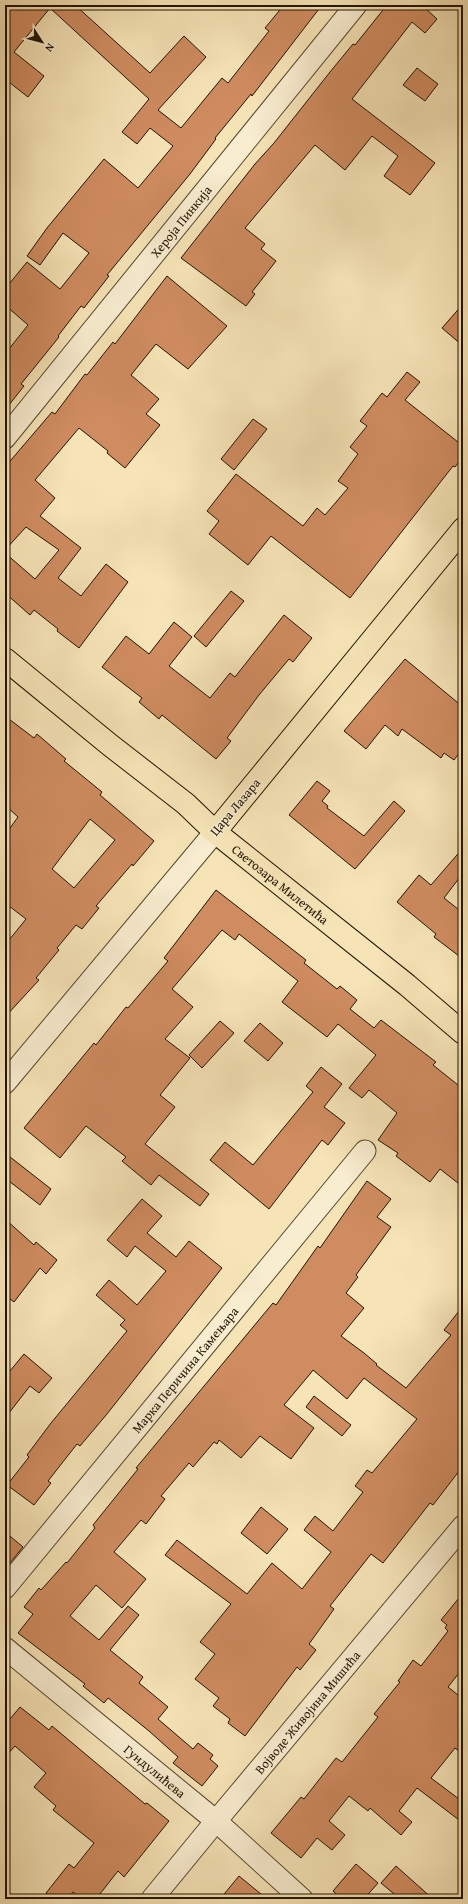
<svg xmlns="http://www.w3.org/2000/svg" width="468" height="1904" viewBox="0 0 468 1904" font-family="'Gentium Book Plus',serif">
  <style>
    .building { fill: #cf8c60; stroke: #211300; fill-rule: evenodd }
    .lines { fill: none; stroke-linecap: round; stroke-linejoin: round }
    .minor-casing { stroke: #56472e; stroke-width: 23 }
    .major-casing { stroke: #211300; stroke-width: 24 }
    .minor { stroke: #f9edd0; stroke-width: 21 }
    .major { stroke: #f6e4b7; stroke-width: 22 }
    .labels { text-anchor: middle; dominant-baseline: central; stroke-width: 3; stroke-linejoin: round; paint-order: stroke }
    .street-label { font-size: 13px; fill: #211300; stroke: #f9edd0 }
  </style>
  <rect width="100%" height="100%" fill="#f6e4b7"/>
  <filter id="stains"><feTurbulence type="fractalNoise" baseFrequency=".005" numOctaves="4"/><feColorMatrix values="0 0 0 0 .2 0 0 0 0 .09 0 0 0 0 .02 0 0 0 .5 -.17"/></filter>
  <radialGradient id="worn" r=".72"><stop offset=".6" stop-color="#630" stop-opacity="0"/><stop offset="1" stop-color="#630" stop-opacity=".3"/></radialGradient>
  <!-- building -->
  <path class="building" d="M5,5H75L150,73L184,36L206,57L158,110L181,128L222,78L228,83L269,31L265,28L284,5H322L252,96L251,94L215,138L216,139L190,174L107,275L109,276L84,308L81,306L58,336L59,337L21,384L24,386L5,410V354L28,325L5,305V289L27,262L60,289L89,253L63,233L40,265L27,256L47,228L104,159L138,188L173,146L150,128L137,144L122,132L149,99L50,8L14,52L44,76L28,97L5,79Z
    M387,5H425L424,7L437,19L425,33L412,22L352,99L435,163L410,195L384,176L398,156L372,136L345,170L315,145L245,228L265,244L261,249L276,261L252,292L255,294L246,306L181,258L255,164L274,143L330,72L353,44L355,45Z
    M417,68L438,84L425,101L403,85Z
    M167,276L227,326L188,369L156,344L131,375L159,399L146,414L160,425L125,468L107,453L108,451L79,428L35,480L55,498L40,516L81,548L58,578L81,596L106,564L128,582L79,648L57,631L58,629L34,610L30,615L5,593V553L35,579L59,550L26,527L5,550V467L52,412L55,414L85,374L87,375L113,342L115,344Z
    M463,304V346L442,328Z
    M407,372L420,382L405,400L463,446V457L455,467L453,466L350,598L271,536L248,565L209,534L219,521L207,511L236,474L303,526L317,508L325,515L348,488L338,481L358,454L350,447L367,426L360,421L382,393L387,397Z
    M253,419L267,429L234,470L221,459Z
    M231,591L244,601L206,647L194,636Z
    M284,615L312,638L293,662L289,659L259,695L227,738L231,741L216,759L162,715L159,719L139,702L142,698L102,667L126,636L149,654L174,622L192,637L169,666L210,698L230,673L235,677Z
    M405,659L463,707V748L454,760L444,753L441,758L402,729L398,736L385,725L366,749L344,731Z
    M5,716L34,738L37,734L66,759L64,761L102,792L100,795L154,841L133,866L132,864L96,906L99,908L82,929L76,925L57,948L59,950L36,978L39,980L5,1017V945L26,919L5,903V835L18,817L5,805ZM90,819L115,840L74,888L52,869Z
    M317,781L330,791L322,801L328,806L327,808L364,836L394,801L405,811L355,869L289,815Z
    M463,848V873L444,898L463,913V959L434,937L436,934L397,902L419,875L431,885Z
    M216,890L306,960L304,963L337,989L340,986L357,1000L350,1009L374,1028L381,1020L436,1062L433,1065L463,1089V1187L440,1169L430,1182L396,1156L398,1153L378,1140L397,1113L369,1090L362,1098L349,1088L376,1055L338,1024L327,1037L282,1002L298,981L239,934L235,940L222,930L172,989L193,1007L165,1039L190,1058L160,1095L175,1107L145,1144L209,1194L200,1206L159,1175L151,1185L122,1161L126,1157L86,1126L60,1158L24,1128L94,1043L96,1045L126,1007L128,1008L168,961L164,958Z
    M220,1021L234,1033L202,1068L189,1055Z
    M260,1023L283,1043L268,1061L244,1041Z
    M321,1067L342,1084L324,1107L345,1123L328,1145L322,1140L269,1209L210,1160L225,1142L253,1165L313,1092L306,1086Z
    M5,1153L51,1189L40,1205L5,1178Z
    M367,1181L391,1199L377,1217L391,1227L356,1275L358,1277L346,1293L364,1308L341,1336L364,1353L377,1364L376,1365L406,1388L451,1335L444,1330L463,1306V1466L433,1505L430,1503L383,1563L371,1554L330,1606L334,1609L309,1644L316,1650L300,1670L297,1667L245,1736L228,1723L230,1719L213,1706L219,1698L195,1679L215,1654L200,1642L231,1604L165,1555L177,1540L247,1594L272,1563L302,1589L331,1552L304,1530L315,1516L333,1531L363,1492L355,1486L367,1470L372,1473L417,1419L364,1378L347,1399L313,1370L310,1374L284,1405L314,1428L291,1459L260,1436L241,1458L219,1440L217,1444L214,1442L193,1467L189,1463L161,1496L165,1499L146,1524L141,1520L114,1552L146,1579L122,1608L96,1585L70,1616L99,1640L128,1606L139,1615L110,1650L143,1677L139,1683L168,1707L158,1719L193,1749L198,1743L213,1755L210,1759L218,1766L202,1786L173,1763L178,1757L149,1731L108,1698L104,1703L83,1686L85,1684L18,1633L33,1614L24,1607L39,1588L41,1590L66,1562L67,1563L95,1528L93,1525L138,1469L136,1468L273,1303L276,1305L318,1246L320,1248Z
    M142,1199L162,1216L147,1233L176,1257L189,1241L222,1268L107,1414L80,1446L77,1444L48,1481L51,1483L34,1505L7,1485L29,1457L27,1455L51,1423L127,1331L120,1325L125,1320L96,1295L109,1280L137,1305L166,1271L135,1246L127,1257L107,1240Z
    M5,1219L34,1245L36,1242L57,1260L46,1274L40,1268L14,1302L5,1295Z
    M24,1354L52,1378L39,1393L30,1386L5,1418V1377Z
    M314,1396L351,1425L342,1436L306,1407Z
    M261,1507L288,1529L267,1554L241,1533Z
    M5,1532L23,1547L5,1569Z
    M463,1593V1668L448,1687L463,1699V1754L455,1748L431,1778L463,1802V1823L417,1788L399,1811L412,1822L401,1835L370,1808L368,1811L349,1796L329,1821L345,1835L332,1850L317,1838L301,1858L271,1833L301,1797L304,1799L336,1758L342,1762L378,1717L374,1714L400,1682L398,1681L413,1660L421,1666L448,1631L445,1628L447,1625L441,1620Z
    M20,1707L49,1730L52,1726L145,1804L147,1803L169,1821L124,1877L118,1871L96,1899H82L73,1892L68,1899H54L46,1893L69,1864L74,1868L94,1843L53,1810L56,1806L34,1787L46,1773L15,1746L5,1757V1725Z
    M356,1864L378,1883L364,1899H342L333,1891Z
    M396,1866L433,1899H400L381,1883Z
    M239,1876L267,1899H220Z"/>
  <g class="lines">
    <defs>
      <g id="minor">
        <path id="s1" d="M5,438L356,5"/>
        <path d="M5,1083L215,832"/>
        <path id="s2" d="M5,1588L365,1151"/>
        <path id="s3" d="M5,1648L216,1821L302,1899"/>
        <path id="s4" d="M152,1899L216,1821L463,1526"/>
      </g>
      <g id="major">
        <path id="s5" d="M5,659L110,745L186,804L215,832L407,985L463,1033"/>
        <path d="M215,832L463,529"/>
      </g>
    </defs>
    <!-- minor casing -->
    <use href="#minor" class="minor-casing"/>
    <!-- major casing -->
    <use href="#major" class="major-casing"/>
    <!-- minor -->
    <use href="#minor" class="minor"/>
    <!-- major -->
    <use href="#major" class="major"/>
  </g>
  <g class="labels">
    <!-- street labels -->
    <g class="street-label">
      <text stroke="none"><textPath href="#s1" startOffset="279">Хероја Пинкија</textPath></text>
      <text transform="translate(235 807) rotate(-50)">Цара Лазара</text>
      <text stroke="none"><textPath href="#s5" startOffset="356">Светозара Милетића</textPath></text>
      <text stroke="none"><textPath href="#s2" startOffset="283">Марка Перичина Камењара</textPath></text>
      <text stroke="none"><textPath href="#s4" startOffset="243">Војводе Живојина Мишића</textPath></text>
      <text stroke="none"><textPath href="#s3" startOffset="194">Гундулићева</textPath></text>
    </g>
  </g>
  <!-- margin -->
  <rect width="468" height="1904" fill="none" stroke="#f6e4b7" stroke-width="20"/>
  <rect x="6" y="6" width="456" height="1892" fill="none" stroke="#211300" stroke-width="2"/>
  <rect x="10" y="10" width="448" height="1884" fill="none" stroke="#211300"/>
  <!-- north arrow -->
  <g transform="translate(42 42) rotate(126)" stroke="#f9edd0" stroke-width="3" paint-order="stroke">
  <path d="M0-3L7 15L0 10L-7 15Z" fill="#211300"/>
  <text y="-6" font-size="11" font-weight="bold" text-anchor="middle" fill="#211300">N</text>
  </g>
  <rect width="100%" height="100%" filter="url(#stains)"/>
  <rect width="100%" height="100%" fill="url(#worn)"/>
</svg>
